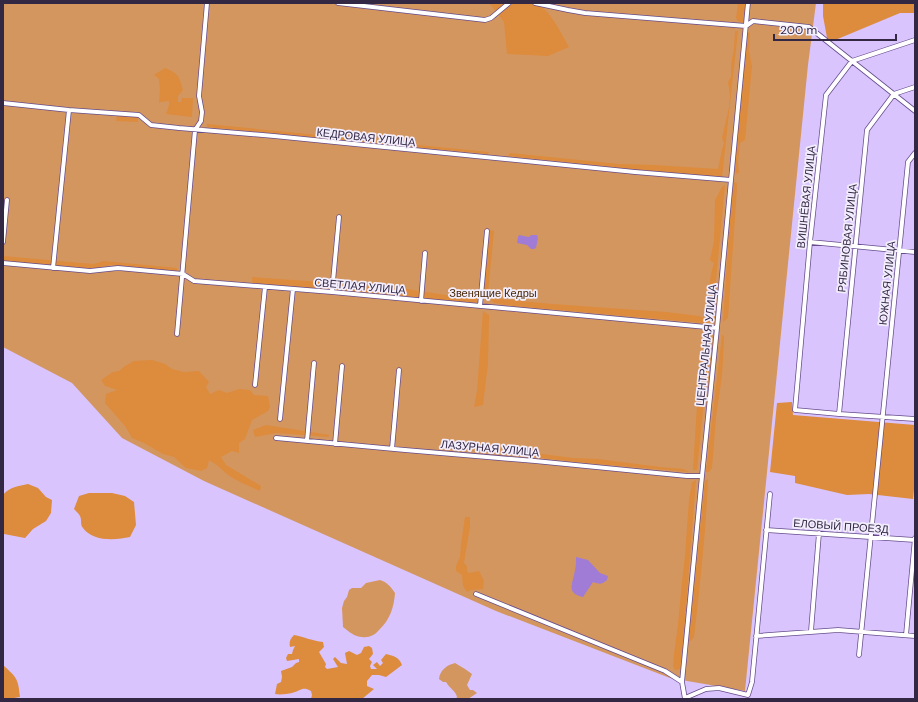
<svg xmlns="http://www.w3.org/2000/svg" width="918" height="702" viewBox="0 0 918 702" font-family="'DM Sans',sans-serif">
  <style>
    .green { fill: #d4965f }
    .forest { fill: #dd8b3c }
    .water { fill: #a07cd6 }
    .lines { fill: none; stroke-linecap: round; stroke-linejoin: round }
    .minor-casing { stroke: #664c8b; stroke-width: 5.5 }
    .minor { stroke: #fff; stroke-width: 4 }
    .labels { text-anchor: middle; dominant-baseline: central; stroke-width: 3.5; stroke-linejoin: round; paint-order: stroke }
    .street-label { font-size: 11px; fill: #332844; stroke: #f3eefd }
    .park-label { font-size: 11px; fill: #492806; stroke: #f3eefd }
  </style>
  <rect width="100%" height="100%" fill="#d9c4fe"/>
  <!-- green -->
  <path class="green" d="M3,3H816L808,65L745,691L670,678L496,611L204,481L122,438L72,383L3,347Z
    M380,580C387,582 391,587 395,593C394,607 390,620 379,630C375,635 369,638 362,637C355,637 348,631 343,627L342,608L344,601L347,597L349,590L352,588H361L366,583Z
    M455,663L465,669L472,674L467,685L470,690H473L477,693L468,699H456L457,697C456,691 449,688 446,682H443L439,679C440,670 447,665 455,663Z"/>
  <!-- forest -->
  <path class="forest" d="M489,3C504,3 527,0 541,7C551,12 563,37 569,47L548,56L507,54L504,22Z
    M738,3H746L744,20L742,23L738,21L736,18Z
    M823,3H915V13H900L828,43L823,16Z
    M735,31H738L722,177L717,178L508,156L510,153L619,164L654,165L718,169L722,150L724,143L722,138L729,107L730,95L728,82L731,77V65L734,48Z
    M750,32L749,51L752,66L745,140L740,143L738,161L739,173L736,174L734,166L747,33Z
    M165,68C179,74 179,76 183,90L178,96V102H181L182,98H193L192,117L166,114L169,105V101L160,102L159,104L160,90L159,79L154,75Z
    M117,114L137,116L138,122L116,121Z
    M207,124L489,152L488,154L207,127Z
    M734,182L737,183V189L728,318L723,322L732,189Z
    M725,185L712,322L704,323L514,306L494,303L489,298L552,304L666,312L699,316L707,319L708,318C709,300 708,280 714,263L710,260L714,241L715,200L722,187Z
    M490,230L494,231L488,293L483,291Z
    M3,256L93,264L104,261L177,268V271L110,265L93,269L3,261Z
    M252,277L321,282L407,289L452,296L479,298L478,303C403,297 328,289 252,283Z
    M483,311L489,315L488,364L483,405L474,407L477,391Z
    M708,333H711L697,470H693L699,372Z
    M722,335L724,336V340L722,376L716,417L712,468L709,472H706Z
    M152,360L165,364L172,369L184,372L199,371L209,382L206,387L210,394L219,390L227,393L239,389L250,390L254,395L268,396L270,407L268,411L252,420L245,439L239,443V453L232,451L221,457L226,465L261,486L260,491L240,482L228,475L218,466L209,460L207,468L201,471L186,468L174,457L163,454L144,443L132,438L125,426L105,403L106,394L117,390L105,386L101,380L113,372L119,371L125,366L134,361Z
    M792,402L793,415L915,425V480L913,499L869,494L847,495L795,483V476L770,472L777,403Z
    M266,425L330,435L328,437L276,433L255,437L253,430Z
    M519,451L573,458L598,459L660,467L684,469L689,472L575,462L518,455Z
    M708,479C706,532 700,585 694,637L691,641L689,640L705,481Z
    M696,480L681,669L675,670L673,666L674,654L678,624L682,582L685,556L689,500L692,482Z
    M28,484L38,488L46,497L52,500L51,513L46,521L33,529L25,538L4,534L3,533V495C9,487 19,486 28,484Z
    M89,493H112L125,496L134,502L136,525L130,537C116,540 93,542 83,528C80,525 82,520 80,516C79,514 76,511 74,509L79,496Z
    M465,517H470V526L464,563L467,566V571L469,573L479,571L484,581L483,589L471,590L467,592L463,586L462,575L456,571V566L460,557L461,544Z
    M294,635C304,637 313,641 323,642L324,647L319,652L326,664L325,667L327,669L338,667L333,659L335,657L341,663L347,664L345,653L349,651L357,655L361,653L364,647L369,646L372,648L373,654L369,659L372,662L370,666L371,669H377L373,665L377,662L380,666L383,663L381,660L386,654C394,656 399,657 402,665L386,677L379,675H372L367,681V686L374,689L362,699H311L312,695L311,691C302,686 301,691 292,693C287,694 280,695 275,694L277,684L281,682L282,677L281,671L292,667L296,663L299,662V659L287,661L286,658L288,654H292L293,650L295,646L290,647C289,642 290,639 294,635Z
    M3,665C17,678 18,678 20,697L14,698H3Z"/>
  <!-- water -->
  <path class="water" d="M519,235L529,237L531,235H537L538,238L536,248L534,249H531L527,245L517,243L518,237Z
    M576,557L588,560L600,573L608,576L607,580C601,585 600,584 593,582L583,597C565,593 573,583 575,570C576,566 576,561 576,557Z"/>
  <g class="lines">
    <defs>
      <path id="minor" d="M338,3L485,20L491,18L509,3
        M535,3L568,10L585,13L746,26L753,21L809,27L915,111
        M915,40L852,61L826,95L810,242L795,410L839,414L915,419
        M3,103L69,110L139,115L151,125L179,128L274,136L635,172L731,180
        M3,242L7,200
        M810,242L915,252
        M3,263L90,271L118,268L183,274L194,281L332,292L717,328
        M53,268L69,110
        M332,292L339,217
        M421,301L425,253
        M480,306L487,231
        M177,334L195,130L201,121L202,112L199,96L207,3
        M255,385L265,287
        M839,414L867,130L894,94L915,87
        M280,419L293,289
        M276,438L405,450L535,461L687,476H702
        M307,441L314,363
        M335,444L342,366
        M392,449L399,370
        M766,530L915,540
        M476,594L665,671L682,682
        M811,631L819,533
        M906,635L915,538
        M756,636L838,630L915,636
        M859,655L908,162L915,153
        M685,698L706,689L719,688L748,695L752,682L770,494
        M685,699L682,682L702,476L717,328L731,180L748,3"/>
    </defs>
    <!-- minor casing -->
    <use href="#minor" class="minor-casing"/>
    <!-- minor -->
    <use href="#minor" class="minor"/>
  </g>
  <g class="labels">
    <!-- street labels -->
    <g class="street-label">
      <text transform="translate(366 137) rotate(6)">КЕДРОВАЯ УЛИЦА</text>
      <text transform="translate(806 197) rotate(-84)">ВИШНЁВАЯ УЛИЦА</text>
      <text transform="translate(847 238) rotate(-84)">РЯБИНОВАЯ УЛИЦА</text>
      <text transform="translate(887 283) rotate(-84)">ЮЖНАЯ УЛИЦА</text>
      <text transform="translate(360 286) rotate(5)">СВЕТЛАЯ УЛИЦА</text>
      <text transform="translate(706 345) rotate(-84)">ЦЕНТРАЛЬНАЯ УЛИЦА</text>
      <text transform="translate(490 448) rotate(5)">ЛАЗУРНАЯ УЛИЦА</text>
      <text transform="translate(841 526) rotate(4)">ЕЛОВЫЙ ПРОЕЗД</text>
    </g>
    <!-- park labels -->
    <g class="park-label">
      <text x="493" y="293">Звенящие Кедры</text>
    </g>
  </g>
  <!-- border -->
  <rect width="918" height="702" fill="none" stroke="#332844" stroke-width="8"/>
  <!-- scale -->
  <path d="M774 34v6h122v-6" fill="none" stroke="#332844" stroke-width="2"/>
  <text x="780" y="34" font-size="12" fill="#332844" stroke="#f3eefd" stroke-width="3" paint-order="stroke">200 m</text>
</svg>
